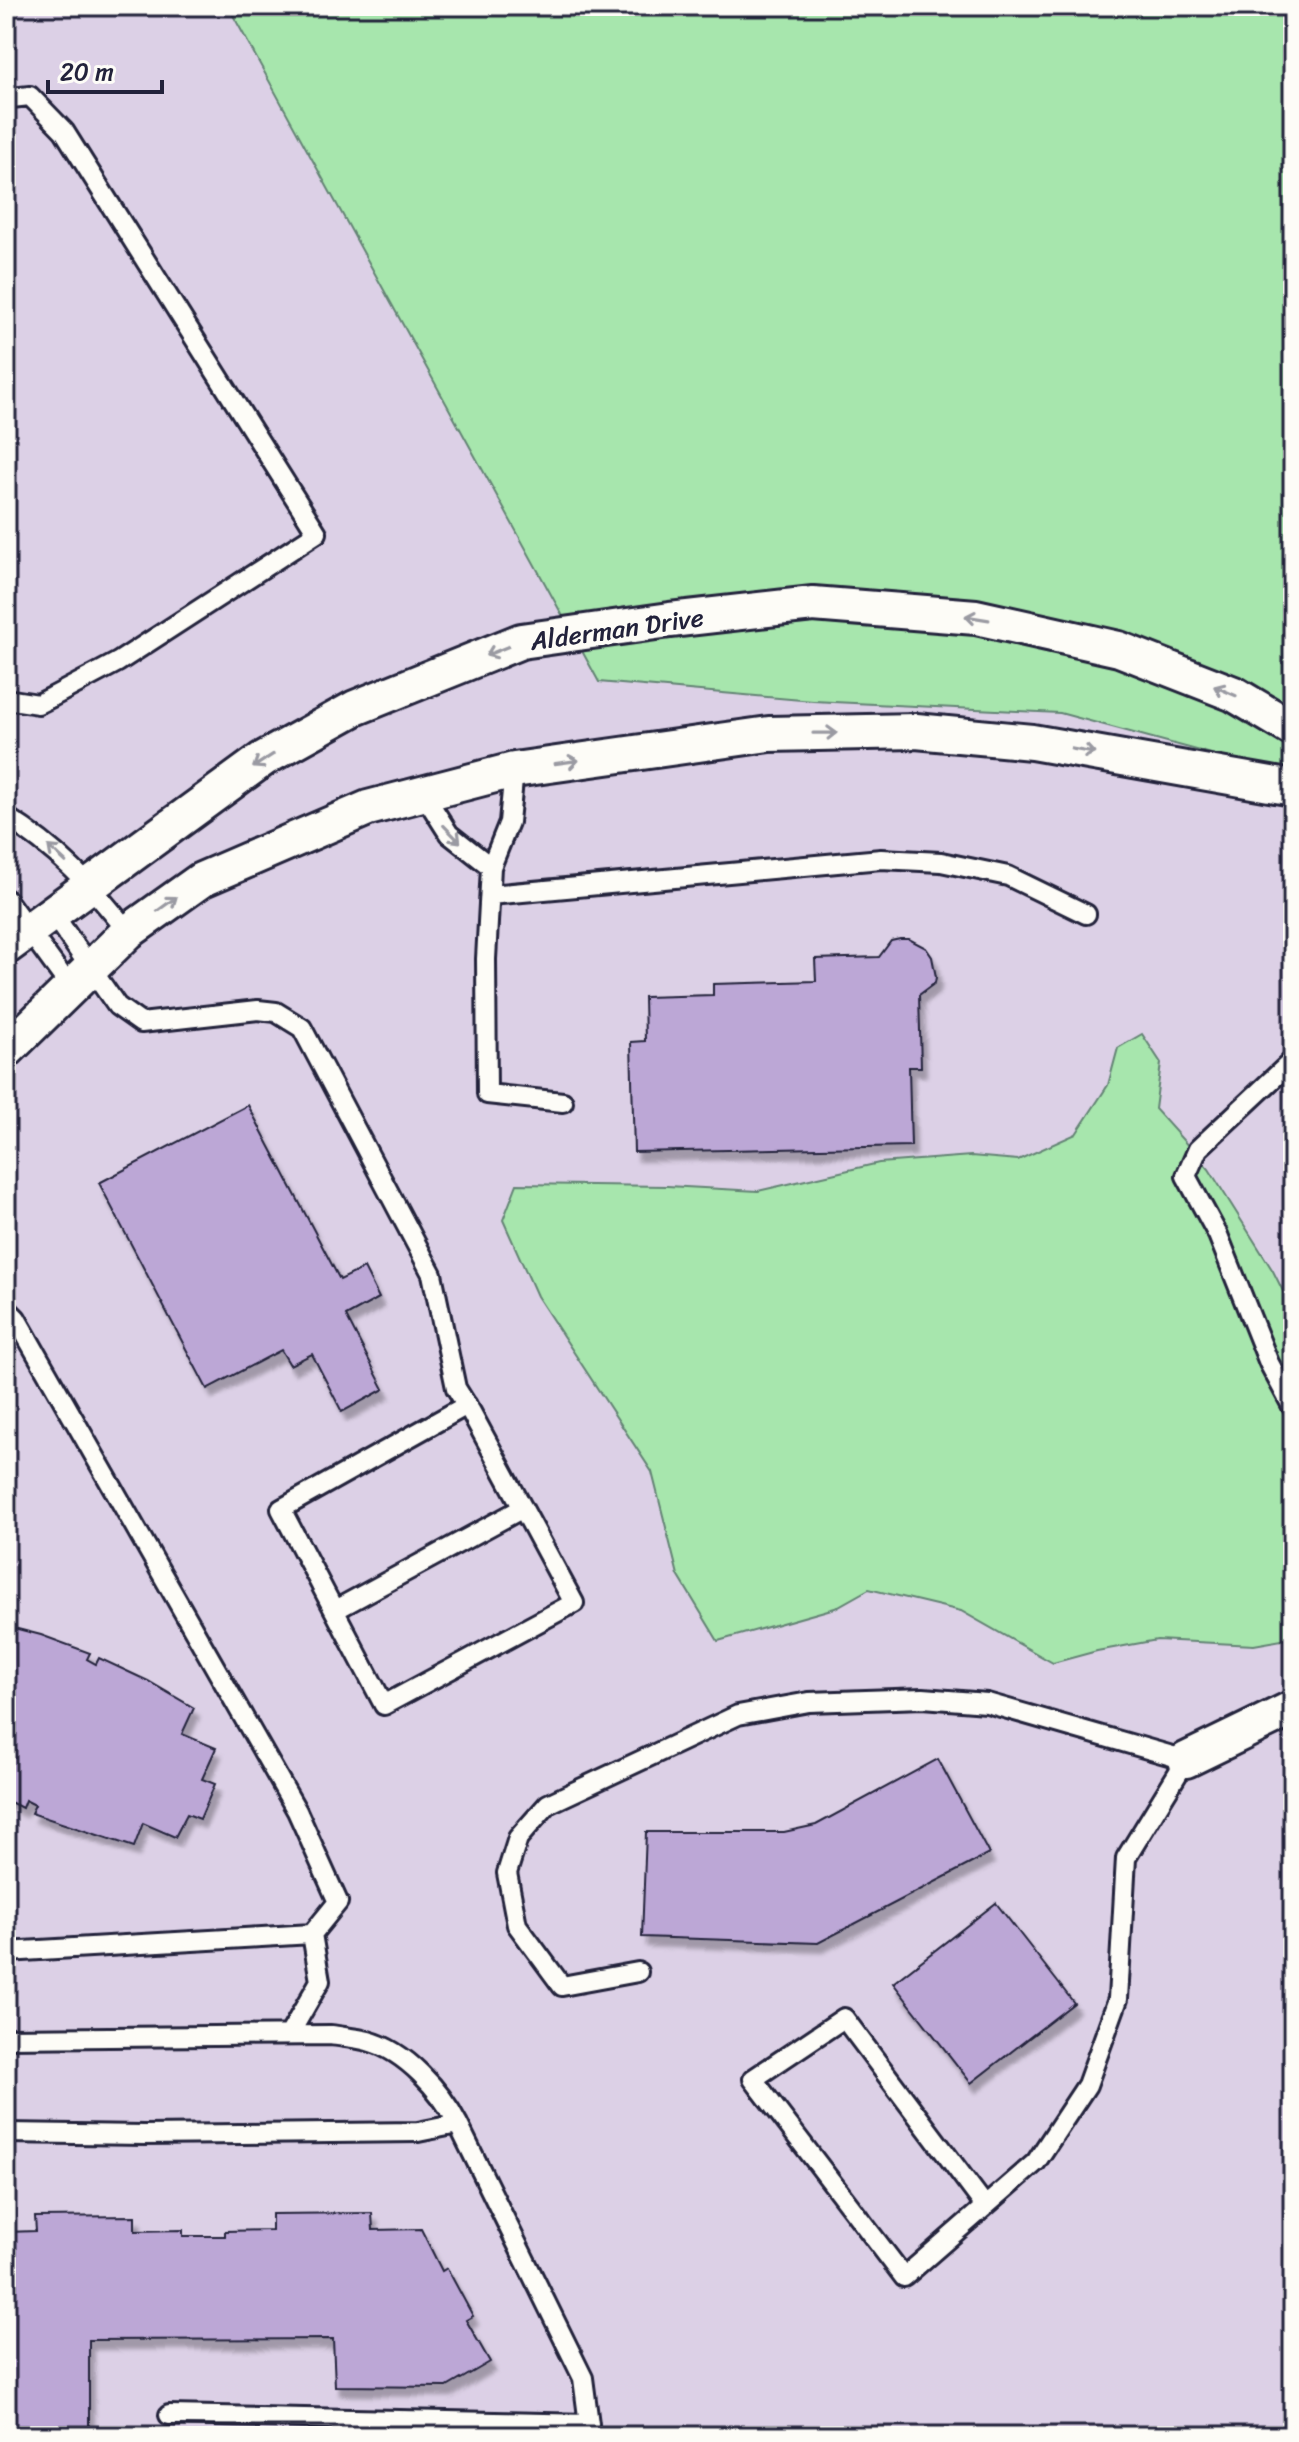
<svg xmlns="http://www.w3.org/2000/svg" width="1299" height="2442" viewBox="0 0 1299 2442" font-family="Sriracha,sans-serif">
  <style>
    .built { fill: #dcd0e6 }
    .green { fill: #a7e6ad; stroke: #648474; stroke-width: 2 }
    .building { fill: #bca7d6; stroke: #22223b; stroke-width: 2; filter: url(#shadow) }
    .lines { fill: none; stroke-linecap: round; stroke-linejoin: round }
    .lane-casing { stroke: #22223b; stroke-width: 24 }
    .street-casing { stroke: #22223b; stroke-width: 40 }
    .lane { stroke: #fdfcf7; stroke-width: 18 }
    .street { stroke: #fdfcf7; stroke-width: 34 }
    .oneway { stroke: #9a9aa2 }
    .labels { text-anchor: middle; dominant-baseline: central; stroke-width: 8; stroke-linejoin: round; paint-order: stroke }
    .street-label { font-size: 26px; fill: #22223b; stroke: #fdfcf7 }
  </style>
  <defs>
    <filter id="shadow"><feDropShadow dx="5" dy="9" stdDeviation="2" flood-color="#0004"/></filter>
  </defs>
  <rect width="100%" height="100%" fill="#eae2ed"/>
  <filter id="ink" filterUnits="userSpaceOnUse"><feTurbulence type="fractalNoise" baseFrequency=".0125" numOctaves="2"/><feDisplacementMap in="SourceGraphic" scale="16" xChannelSelector="R" yChannelSelector="G"/><feConvolveMatrix kernelMatrix="1 2 1 2 8 2 1 2 1" color-interpolation-filters="sRGB"/></filter>
  <g filter="url(#ink)">
    <!-- built -->
    <path class="built" d="M6,6H228L599,682L813,701L1060,713L1293,777V2436H6Z"/>
    <!-- green -->
    <path class="green" d="M228,6H1293V776L1060,713L813,701L599,682Z
      M1142,1034L1161,1063L1155,1109L1209,1169L1273,1271L1293,1311V1638L1254,1645L1157,1640L1097,1651L1053,1663L961,1611L869,1589L835,1608L718,1641L678,1575L652,1472L537,1296L503,1220L517,1184L667,1186L758,1191L879,1163L971,1156L1018,1160L1076,1134L1108,1085L1118,1048Z"/>
    <!-- building -->
    <path class="building" d="M900,939H909L926,948L932,957L936,977L935,983L919,995L921,1067H909L911,1146L634,1152L631,1042L645,1041L644,997L713,995V984L816,981L815,959L879,957L891,941Z
      M248,1105L340,1280L364,1268L379,1298L346,1316L384,1389L342,1412L312,1354L290,1365L281,1350L207,1389L99,1183Z
      M6,1626L41,1635L90,1653L87,1659L96,1664L99,1658L148,1681L194,1708L182,1734L216,1748L202,1779L215,1784L200,1819L187,1814L175,1837L143,1823L134,1847L31,1813L35,1805L25,1800L22,1808L6,1800Z
      M938,1759L989,1854L818,1943L642,1937L646,1832H784L816,1825Z
      M996,1903L1074,2003L971,2083L893,1983Z
      M372,2213L373,2230L421,2229L442,2271L447,2268L473,2316L466,2320L490,2362L447,2387L335,2386L333,2339L89,2340V2436H6V2232L36,2231L35,2217L135,2216V2231L183,2230V2236H225V2231L272,2230V2214Z"/>
    <g class="lines">
      <defs>
        <path id="lane" d="M6,102L11,98L30,96L64,131L317,533L118,662L52,697L38,704L6,699
          M514,770L509,822L491,867L486,959L487,1094L563,1102
          M423,793L449,834L491,867
          M6,817C57,848 91,885 128,932
          M490,895L881,859L941,862L1008,876L1086,914
          M6,899L71,988
          M53,914L117,1006L141,1023L258,1010L276,1012L302,1028L432,1274L456,1388L471,1412L574,1603L384,1705L281,1509L467,1405
          M1293,1060L1198,1149L1186,1176L1218,1235L1269,1363L1293,1408
          M6,1308L16,1318L297,1811L338,1902L312,1934
          M335,1610L523,1508
          M6,1952L312,1934L320,1981L289,2035
          M638,1972L562,1986L517,1925L507,1873L518,1838L548,1804L738,1715L809,1702L923,1698L987,1703L1186,1760L1126,1858L1118,1999L1087,2085L1036,2162L904,2277L753,2079L844,2018L985,2206
          M6,2038L331,2035C343,2037 357,2038 368,2041C406,2051 441,2091 458,2124L583,2378L589,2424L169,2415
          M6,2133L144,2135L418,2132L458,2124"/>
        <path id="street" d="M6,947L263,759L355,708L521,641L670,620L813,604L976,617L1119,649L1234,694L1293,729
          M6,1051L128,932L201,880L368,808L514,770L769,734L916,731L1032,742L1293,788
          M1186,1760L1293,1708"/>
      </defs>
      <!-- lane casing -->
      <use href="#lane" class="lane-casing"/>
      <!-- street casing -->
      <use href="#street" class="street-casing"/>
      <!-- lane -->
      <use href="#lane" class="lane"/>
      <!-- street -->
      <use href="#street" class="street"/>
    </g>
    <!-- one-way arrows -->
    <defs><path id="oneway-shaft" d="M-6 0H5M1.5-3L5.5 0L1.5 3" fill="none" stroke-width="1.6" stroke-linecap="round" stroke-linejoin="round" transform="scale(2)"/></defs>
    <g class="oneway">
      <use href="#oneway-shaft" transform="translate(977 618) rotate(-171)"/>
      <use href="#oneway-shaft" transform="translate(497 651) rotate(158)"/>
      <use href="#oneway-shaft" transform="translate(1225 691) rotate(-157)"/>
      <use href="#oneway-shaft" transform="translate(825 733) rotate(-1)"/>
      <use href="#oneway-shaft" transform="translate(1083 751) rotate(10)"/>
      <use href="#oneway-shaft" transform="translate(263 761) rotate(147)"/>
      <use href="#oneway-shaft" transform="translate(567 762) rotate(-8)"/>
      <use href="#oneway-shaft" transform="translate(452 834) rotate(46)"/>
      <use href="#oneway-shaft" transform="translate(57 854) rotate(-137)"/>
      <use href="#oneway-shaft" transform="translate(167 904) rotate(-36)"/>
    </g>
  </g>
  <g class="labels">
    <!-- street labels -->
    <g class="street-label">
      <text transform="translate(617 629) rotate(-8)">Alderman Drive</text>
    </g>
  </g>
  <!-- margin -->
  <rect width="1299" height="2442" fill="none" stroke="#fdfcf7" stroke-width="32"/>
  <rect x="16" y="16" width="1267" height="2410" fill="none" stroke="#22223b" stroke-width="3" filter="url(#ink)"/>
  <!-- scale -->
  <path d="M48 80v12h114v-12" fill="none" stroke="#22223b" stroke-width="4"/>
  <text x="60" y="80" font-size="24" fill="#22223b" stroke="#fdfcf7" stroke-width="6" paint-order="stroke">20 m</text>
</svg>
